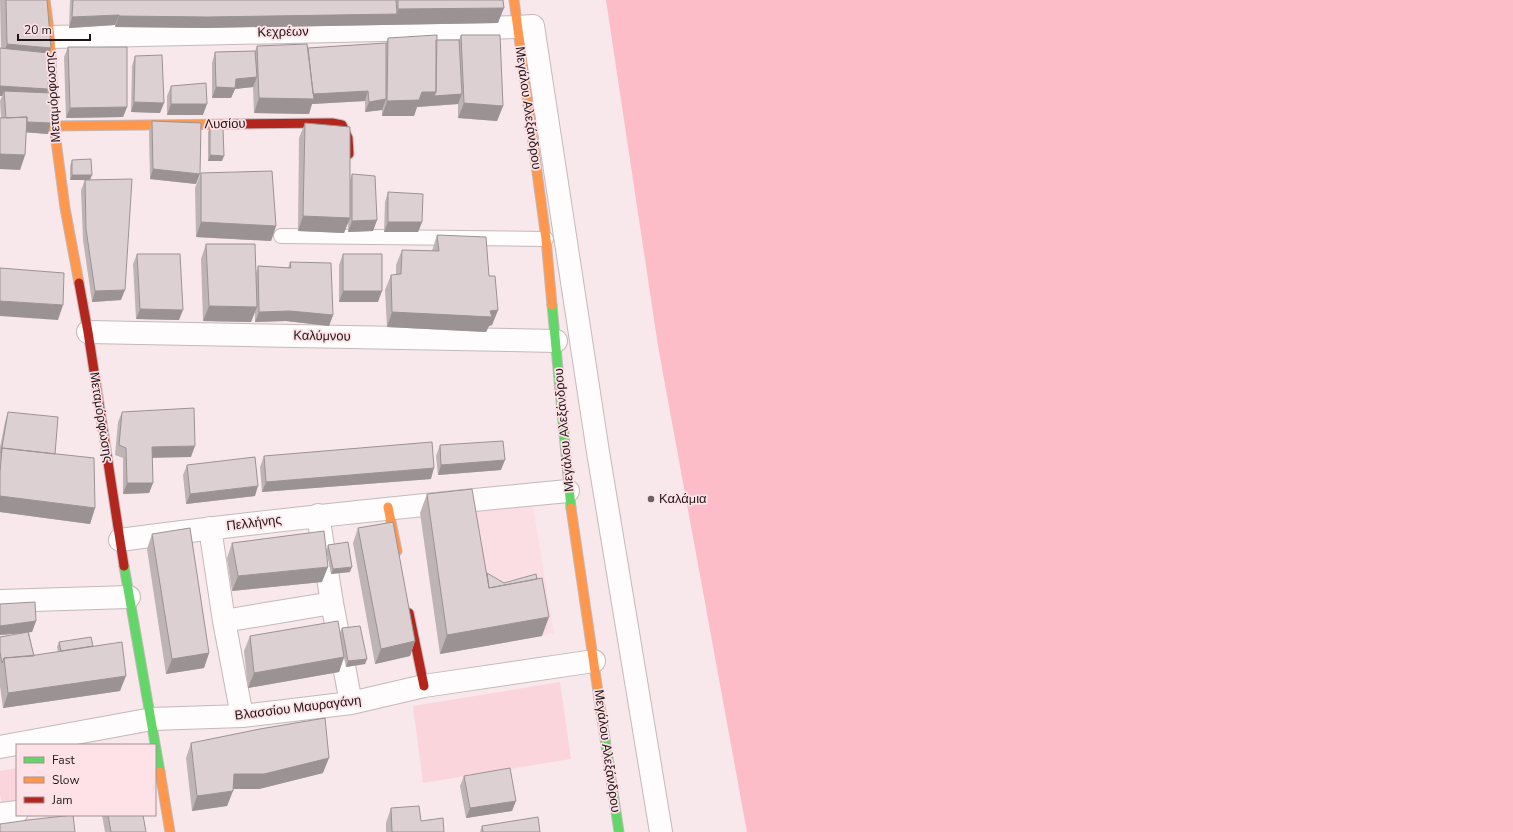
<svg xmlns="http://www.w3.org/2000/svg" width="1513" height="832" viewBox="0 0 1513 832" font-family="'Nunito Sans',sans-serif">
  <style>
    .built { fill: #fadee3 }
    .green { fill: #fad6dc }
    .water { fill: #fcbcc8 }
    .lines { fill: none; stroke-linecap: round; stroke-linejoin: round }
    .lane-casing { stroke: #c4b8ba; stroke-width: 16 }
    .street-casing { stroke: #c4b8ba; stroke-width: 24 }
    .fast-casing { stroke: #c4b8ba; stroke-width: 11 }
    .slow-casing { stroke: #c4b8ba; stroke-width: 11 }
    .jam-casing { stroke: #c4b8ba; stroke-width: 11 }
    .lane { stroke: #fefcfc; stroke-width: 14 }
    .street { stroke: #fefcfc; stroke-width: 22 }
    .fast { stroke: #63d668; stroke-width: 9 }
    .slow { stroke: #ff974d; stroke-width: 9 }
    .jam { stroke: #b3261e; stroke-width: 9 }
    .wall { fill: #beb3b5 }
    .shaded-wall { fill: #9b9294 }
    .building { fill: #ddd0d3; stroke: #9b9294 }
    .poi-dot { fill: #6b5f61; stroke: #fee2e7; stroke-width: 1.5 }
    .labels { text-anchor: middle; dominant-baseline: central; stroke-width: 3.5; stroke-linejoin: round; paint-order: stroke }
    .street-label { font-size: 13px; fill: #1f1517; stroke: #fee2e7 }
    .poi-label { font-size: 13px; fill: #1f1517; stroke: #fee2e7; text-anchor: start }
  </style>
  <rect width="100%" height="100%" fill="#f8e8eb"/>
  <!-- built -->
  <path class="built" d="M532,501L554,633L440,654L420,513Z"/>
  <!-- green -->
  <path class="green" d="M560,682L571,759L423,783L413,706Z
    M17,768V806L2,804L0,794V771Z"/>
  <!-- water -->
  <path class="water" d="M606,0H1513V832H747L658,346Z"/>
  <g class="lines">
    <defs>
      <path id="lane" d="M281,236L546,239"/>
      <path id="street" d="M50,37L517,27L533,26L598,452L661,832
        M88,332L556,341
        M318,515L332,603L351,703
        M210,528L224,621L242,716
        M120,540C269,520 419,505 568,491
        M0,601L129,597
        M224,621L332,603
        M0,747L152,719L242,716L351,703L424,686L594,661
        M0,814L17,812"/>
      <path id="fast" d="M552,305L571,508
        M124,566L160,772
        M602,719L619,832"/>
      <path id="slow" d="M45,0L50,37L54,126L65,208L79,283
        M514,0L546,239L552,305
        M54,126L235,124
        M388,507L397,551
        M571,508L602,719
        M160,772L170,832"/>
      <path id="jam" d="M235,124L332,123L342,125L348,138L349,154
        M79,283L88,332L124,566
        M409,613L424,686"/>
    </defs>
    <!-- lane casing -->
    <use href="#lane" class="lane-casing"/>
    <!-- street casing -->
    <use href="#street" class="street-casing"/>
    <!-- fast casing -->
    <use href="#fast" class="fast-casing"/>
    <!-- slow casing -->
    <use href="#slow" class="slow-casing"/>
    <!-- jam casing -->
    <use href="#jam" class="jam-casing"/>
    <!-- lane -->
    <use href="#lane" class="lane"/>
    <!-- street -->
    <use href="#street" class="street"/>
    <!-- fast -->
    <use href="#fast" class="fast"/>
    <!-- slow -->
    <use href="#slow" class="slow"/>
    <!-- jam -->
    <use href="#jam" class="jam"/>
  </g>
  <!-- wall -->
  <path class="wall" d="M0,0H47L51,48L49,53L47,93L48,134L26,132L25,155L20,170L1,118L0,101L2,96H0V48H1Z
    M70,0H503L498,23L204,28L115,27V25L69,28Z
    M461,35L503,106L497,121L458,118V104L417,107L414,116H382V110L365,112V101L312,104L309,114L254,113L253,87L235,89L231,98H212V63L215,52L255,51L257,46L308,48L386,43L388,38L436,40H459Z
    M68,47L127,107L123,117L66,118L64,57Z
    M135,56L160,113L131,112L132,66Z
    M171,86L203,115H167V96Z
    M152,121L196,184L150,179L149,132Z
    M305,123L350,180L352,174L377,220L373,231L348,232V221L344,233L298,231L299,138Z
    M210,127L222,161H208V132Z
    M72,160L90,179L121,300L92,302L83,240L81,190L85,180H70V166Z
    M201,173L276,226L271,241L196,237L195,188Z
    M388,192L422,222L418,232H384L385,202Z
    M437,235L489,276L498,310L492,325L489,326L486,332L387,327L385,290L391,275H396V265L402,250L432,251Z
    M206,244L256,273L258,266L288,268L290,262L333,315L329,326L286,321L255,322V311L251,322L203,321L201,259Z
    M137,254L179,320L136,319L133,264Z
    M343,254L378,302H339V265Z
    M8,412L55,454L95,508L90,524L0,512V447L5,422Z
    M122,412L191,457H152L153,483L149,493L123,494V458L115,455L118,422Z
    M440,445L501,470L438,475L436,456Z
    M264,456L431,479L262,492L260,467Z
    M187,465L255,496L186,504L183,475Z
    M427,494L487,573L542,636L440,654L420,513Z
    M358,528L415,641L410,656L375,664L353,543Z
    M152,534L209,653L204,668L166,674L147,549Z
    M232,543L322,582L232,591L227,558Z
    M328,545L350,572L331,574L326,550Z
    M0,604L36,621L32,632H29L34,656L58,652L57,647L59,642L93,646L120,691L3,708L0,686V637L24,633L0,635Z
    M342,628L367,659L365,664L346,667L344,658L339,672L248,688L244,651L250,636L340,632Z
    M191,743L323,773L259,789H233L227,806L192,811L186,758Z
    M464,776L512,811L466,818L460,786Z
    M391,808L421,821L444,832H386V823Z
    M102,815H143L146,832H105Z
    M482,826L540,832H480Z"/>
  <!-- shaded-wall -->
  <path class="shaded-wall" d="M504,8L498,23L204,28L115,27L119,16L397,14L398,9Z
    M119,15L115,25L69,28L72,17Z
    M7,44L51,48L46,63L1,59Z
    M257,77L253,87L235,89L231,98H212L216,87L236,79Z
    M0,86L48,89L45,100L4,91L2,96H0Z
    M368,91L365,101L312,104L309,114L254,113L259,98L311,94Z
    M422,92H436L462,94L458,104L417,107L414,116H382L387,101Z
    M386,99L382,110L365,112L369,102Z
    M134,102L164,103L160,113L131,112Z
    M464,103L503,106L497,121L458,118Z
    M171,104H207L203,115H167Z
    M127,107L123,117L66,118L70,108Z
    M25,122L51,123L48,134L21,132Z
    M0,154L25,155L20,170L0,169Z
    M210,155L224,156L222,161H208Z
    M153,169L200,174L196,184L150,179Z
    M72,175H92L90,180H70Z
    M303,216L350,218L344,233L298,231Z
    M377,220L373,231L348,232L352,221Z
    M201,222L276,226L271,241L196,237Z
    M388,222H422L418,232H384Z
    M125,290L121,300L92,302L95,291Z
    M343,291H382L378,302H339Z
    M0,301L63,305L58,320L0,316Z
    M209,306L257,307L251,322L203,321Z
    M140,309L183,310L179,320L136,319Z
    M498,310L492,325L489,326L486,332L387,327L392,312Z
    M290,311L333,315L329,326L286,321L255,322L259,312Z
    M195,446L191,457L149,458L152,447Z
    M505,460L501,470L438,475L441,465Z
    M434,468L431,479L262,492L266,482Z
    M127,483H153L149,493L123,494Z
    M258,486L255,496L186,504L190,494Z
    M0,496L95,508L90,524L0,512Z
    M328,567L322,582L232,591L238,576Z
    M352,567L350,572L331,574L333,569Z
    M549,617L542,636L440,654L447,635Z
    M36,621L32,632L0,635V626Z
    M415,641L410,656L375,664L381,649Z
    M209,653L204,668L166,674L172,659Z
    M344,657L339,672L248,688L254,673Z
    M367,659L365,664L346,667L348,661Z
    M126,676L120,691L3,708L8,693Z
    M329,758L323,773L259,789H229L234,774Z
    M233,791L227,806L192,811L197,796Z
    M516,801L512,811L466,818L470,808Z"/>
  <!-- building -->
  <path class="building" d="M6,0H47L51,48L7,44Z
    M73,0H396L397,14L208,17L119,16V15L72,17Z
    M398,0H503L504,8L398,9Z
    M437,35L436,92H422L419,100L387,101L388,38Z
    M461,35H500L503,106L464,103Z
    M436,40H459L462,94L434,96L436,92Z
    M386,43V99L369,102L368,91L313,94L308,48Z
    M307,44L314,99L259,98L257,46Z
    M68,47H127V107L70,108Z
    M0,48L49,53L48,89L0,86Z
    M255,51L257,77L236,79L235,88L216,87L215,52Z
    M162,55L164,103L134,102L135,56Z
    M206,83L207,104H171V86Z
    M4,91L51,93V123L27,122V117L6,118Z
    M27,117L25,155L0,154V118Z
    M152,121L201,123L200,174L153,169Z
    M305,123L350,127V218L303,216Z
    M210,127L223,128L224,156L210,155Z
    M91,159L92,175H72V160Z
    M272,171L276,226L201,222V173Z
    M352,174L375,176L377,220L352,221Z
    M132,179L125,290L95,291L86,229L85,180Z
    M388,192L423,194L422,222H388Z
    M437,235L486,237L489,276H495L498,310L490,311L492,317L392,312L391,275L401,274L402,250L439,251Z
    M206,244H255L257,307L209,306Z
    M137,254H180L183,310L140,309Z
    M343,254H382V291H343Z
    M290,262L331,263L333,315L290,311L259,312L258,266L291,268Z
    M0,268L64,273L63,305L0,301Z
    M194,408L195,446L152,447L153,483H127L126,448L119,445L122,412Z
    M8,412L58,417L55,454L2,448L1,453Z
    M503,441L505,460L441,465L440,445Z
    M432,442L434,468L266,482L264,456Z
    M2,448L94,458L95,508L0,496V472Z
    M255,457L258,486L190,494L187,465Z
    M472,489L489,588L542,578L549,617L447,635L427,494Z
    M393,522L415,641L381,649L358,528Z
    M190,528L209,653L172,659L152,534Z
    M324,531L328,567L238,576L232,543Z
    M348,542L352,567L333,569L328,545Z
    M487,573L504,583L536,574L537,579L489,588Z
    M35,602L36,621L0,626V604Z
    M338,621L344,657L254,673L250,636Z
    M360,626L367,659L348,661L342,628Z
    M28,632L34,656L4,658L2,663L0,652V637Z
    M91,637L93,646L61,651L59,642Z
    M122,642L126,676L8,693L4,658L36,655Z
    M325,718L329,758L264,774H234L233,791L197,796L191,743L260,729Z
    M510,768L516,801L470,808L464,776Z
    M419,806L421,821L443,818L444,832H392L391,808Z
    M73,815L75,832H0V824L28,820Z
    M108,815H143L146,832H111Z
    M538,817L540,832H483L482,826Z"/>
  <!-- markers -->
  <circle class="poi-dot" cx="651" cy="499" r="4"/>
  <g class="labels">
    <!-- street labels -->
    <g class="street-label">
      <text transform="translate(283 32) rotate(-1)">Κεχρέων</text>
      <text transform="translate(53 97) rotate(-94)">Μεταμόρφωσης</text>
      <text transform="translate(528 108) rotate(82)">Μεγάλου Αλεξάνδρου</text>
      <text transform="translate(225 124) rotate(-1)">Λυσίου</text>
      <text transform="translate(322 336) rotate(1)">Καλύμνου</text>
      <text transform="translate(101 417) rotate(81)">Μεταμόρφωσης</text>
      <text transform="translate(564 430) rotate(-95)">Μεγάλου Αλεξάνδρου</text>
      <text transform="translate(254 523) rotate(-7)">Πελλήνης</text>
      <text transform="translate(298 708) rotate(-7)">Βλασσίου Μαυραγάνη</text>
      <text transform="translate(607 751) rotate(82)">Μεγάλου Αλεξάνδρου</text>
    </g>
    <!-- poi labels -->
    <g class="poi-label">
      <text x="659" y="499">Καλάμια</text>
    </g>
  </g>
  <!-- legend -->
  <rect x="16" y="744" width="140" height="72" fill="#fee2e7" stroke="#a59094"/>
  <rect x="24" y="757" width="20" height="6" fill="#63d668" stroke="#a59094"/>
  <text x="52" y="764" font-size="12" fill="#1f1517">Fast</text>
  <rect x="24" y="777" width="20" height="6" fill="#ff974d" stroke="#a59094"/>
  <text x="52" y="784" font-size="12" fill="#1f1517">Slow</text>
  <rect x="24" y="797" width="20" height="6" fill="#b3261e" stroke="#a59094"/>
  <text x="52" y="804" font-size="12" fill="#1f1517">Jam</text>
  <!-- scale -->
  <path d="M18 34v6h72v-6" fill="none" stroke="#1f1517" stroke-width="2"/>
  <text x="24" y="34" font-size="12" fill="#1f1517" stroke="#fee2e7" stroke-width="3" paint-order="stroke">20 m</text>
</svg>
